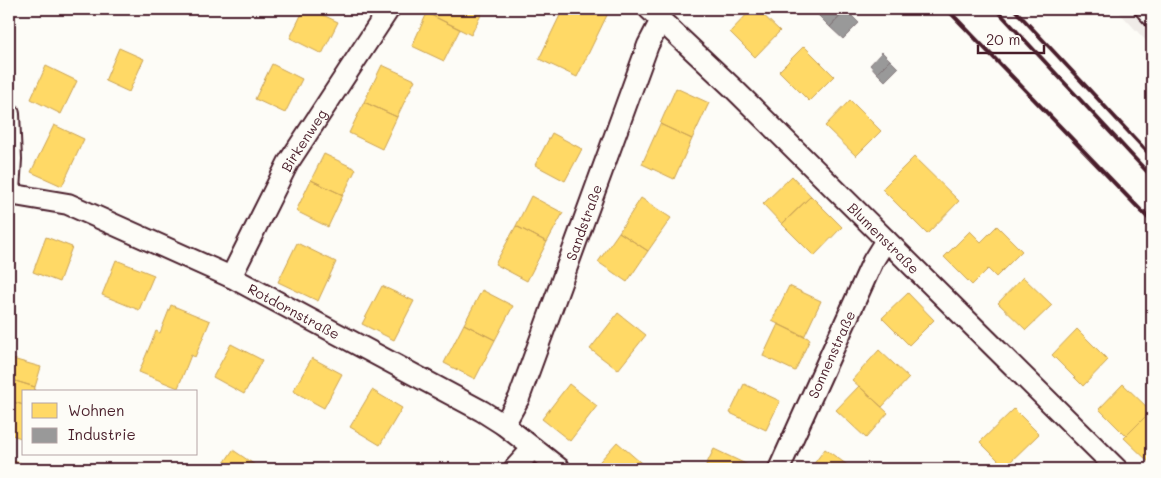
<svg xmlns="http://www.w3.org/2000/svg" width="1161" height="478" viewBox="0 0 1161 478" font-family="Mali,sans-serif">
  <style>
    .built { fill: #f0ece8 }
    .homes { fill: #ffd966; stroke: #c9a154 }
    .industry { fill: #999; stroke: #817478 }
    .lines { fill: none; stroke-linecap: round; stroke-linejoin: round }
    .lane-casing { stroke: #4a1f2b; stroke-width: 14 }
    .street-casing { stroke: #4a1f2b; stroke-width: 24 }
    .lane { stroke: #fdfcf7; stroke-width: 10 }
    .street { stroke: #fdfcf7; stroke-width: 20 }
    .rail { stroke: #4a1f2b; stroke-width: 4 }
    .labels { text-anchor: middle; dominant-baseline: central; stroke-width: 5; stroke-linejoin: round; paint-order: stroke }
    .street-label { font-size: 14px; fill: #4a1f2b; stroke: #fdfcf7 }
  </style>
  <rect width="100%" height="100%" fill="#fdfcf7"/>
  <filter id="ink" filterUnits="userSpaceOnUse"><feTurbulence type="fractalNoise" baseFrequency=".02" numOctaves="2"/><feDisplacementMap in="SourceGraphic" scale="10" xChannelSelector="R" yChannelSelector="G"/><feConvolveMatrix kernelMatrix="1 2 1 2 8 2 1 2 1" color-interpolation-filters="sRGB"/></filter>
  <g filter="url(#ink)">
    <!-- built -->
    <path class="built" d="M1116,9H1152V47Z"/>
    <!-- homes -->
    <path class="homes" d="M304,9H310L338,22L322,54L290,38Z
      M429,9H484L471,35L427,13Z
      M563,9H610L577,77L539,59Z
      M752,9H757L780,31L755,57L730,32Z
      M427,13L460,29L444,61L412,46Z
      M804,46L834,76L809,101L779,71Z
      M119,48L144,59L129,92L105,81Z
      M272,64L302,79L285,113L255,99Z
      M382,65L415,80L397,117L364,102Z
      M46,66L77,81L61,114L31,99Z
      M676,88L709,103L692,139L660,124Z
      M850,100L881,131L856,156L825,126Z
      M364,102L397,117L382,149L349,133Z
      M660,124L692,139L674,179L642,164Z
      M54,125L84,139L62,186L31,172Z
      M552,133L582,149L565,181L535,165Z
      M324,154L356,169L343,195L311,180Z
      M914,157L959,201L927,234L882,189Z
      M792,176L811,196L782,224L763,204Z
      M311,180L343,195L328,227L296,211Z
      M531,196L563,213L547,242L516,226Z
      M811,196L842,227L814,256L782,224Z
      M641,198L671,218L648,251L619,232Z
      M516,226L547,242L527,281L495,264Z
      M997,226L1022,251L996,277L988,269L972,285L944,257L970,231L981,242Z
      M619,232L648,251L627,282L598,262Z
      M46,237L72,247L59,282L33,272Z
      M297,243L336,262L318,301L278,282Z
      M116,260L154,275L139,310L102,295Z
      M1023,277L1052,305L1026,330L998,303Z
      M382,286L414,301L394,340L362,324Z
      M789,286L821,301L804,337L772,321Z
      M482,290L513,306L495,340L464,324Z
      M908,293L934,320L909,345L882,318Z
      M171,305L210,321L195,357L191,355L178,388L139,372L156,331L160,333Z
      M618,313L646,335L618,370L590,349Z
      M464,324L495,340L475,379L444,363Z
      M778,324L810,339L795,371L763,356Z
      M1077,329L1108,360L1083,386L1052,355Z
      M231,344L262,360L244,394L213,377Z
      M879,350L909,378L882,407L852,380Z
      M9,358L41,367L35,387L9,379Z
      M312,358L342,374L324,408L293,391Z
      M9,379L35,387L34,392H24V405L9,401Z
      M569,384L597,406L570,441L542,419Z
      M744,384L780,401L766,430L730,413Z
      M1123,384L1151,411L1126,436L1099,409Z
      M859,386L888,413L866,438L836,410Z
      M372,390L402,408L380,445L350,427Z
      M9,401L24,405V429L21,438L9,434Z
      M1014,409L1039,434L1005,467L980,442Z
      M1148,414L1152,418V465L1124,438Z
      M617,442L648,469H593Z
      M714,449L750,466L748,469H704Z
      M825,449L853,469H810Z
      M233,450L261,469H220Z
      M9,460L21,463L20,469H9Z"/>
    <!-- industry -->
    <path class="industry" d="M823,9H845L846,10L830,27L817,14Z
      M846,10L859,23L843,39L830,27Z
      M882,52L890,60L877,73L870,65Z
      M890,60L898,68L885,81L877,73Z"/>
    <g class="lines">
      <defs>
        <path id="lane" d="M1139,9L1152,23"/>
        <g id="street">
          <path id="s1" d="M649,9L733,88L1117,469"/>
          <path d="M9,114L11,159L9,191"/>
          <path id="s2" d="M9,194L68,204L231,277L482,411L504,425L560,469"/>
          <path id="s3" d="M231,277L288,163L389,9"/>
          <path id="s4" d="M504,425L519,398L648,45L661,20"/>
          <path d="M514,469L533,448"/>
          <path id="s5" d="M779,469L873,261L886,240"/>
        </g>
      </defs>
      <!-- lane casing -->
      <use href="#lane" class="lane-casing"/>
      <!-- street casing -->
      <use href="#street" class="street-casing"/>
      <!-- lane -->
      <use href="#lane" class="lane"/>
      <!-- street -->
      <use href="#street" class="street"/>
      <!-- rail -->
      <path class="rail" d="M947,9L1152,222
        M996,9L1152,177
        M1014,9L1152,157"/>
    </g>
  </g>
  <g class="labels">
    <!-- street labels -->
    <g class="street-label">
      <text stroke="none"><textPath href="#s3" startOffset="155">Birkenweg</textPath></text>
      <text stroke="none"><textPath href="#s4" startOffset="218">Sandstraße</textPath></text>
      <text stroke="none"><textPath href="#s1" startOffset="328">Blumenstraße</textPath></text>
      <text stroke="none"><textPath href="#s2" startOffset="310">Rotdornstraße</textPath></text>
      <text stroke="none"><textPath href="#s5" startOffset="126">Sonnenstraße</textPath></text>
    </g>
  </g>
  <!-- margin -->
  <rect width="1161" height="478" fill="none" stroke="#fdfcf7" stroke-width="30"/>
  <rect x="15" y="15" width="1131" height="448" fill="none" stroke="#4a1f2b" stroke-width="2" filter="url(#ink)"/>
  <!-- legend -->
  <rect x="22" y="390" width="175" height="65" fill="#fdfcf7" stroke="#b5a4a5"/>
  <rect x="32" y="403" width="25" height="15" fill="#ffd966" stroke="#b5a4a5"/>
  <text x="68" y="416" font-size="15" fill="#4a1f2b">Wohnen</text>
  <rect x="32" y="428" width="25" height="15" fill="#999999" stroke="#b5a4a5"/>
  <text x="68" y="440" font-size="15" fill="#4a1f2b">Industrie</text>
  <!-- scale -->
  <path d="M978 45v8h66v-8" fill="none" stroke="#4a1f2b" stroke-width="2.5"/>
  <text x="986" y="45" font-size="15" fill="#4a1f2b" stroke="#fdfcf7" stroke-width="4" paint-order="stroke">20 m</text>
</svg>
